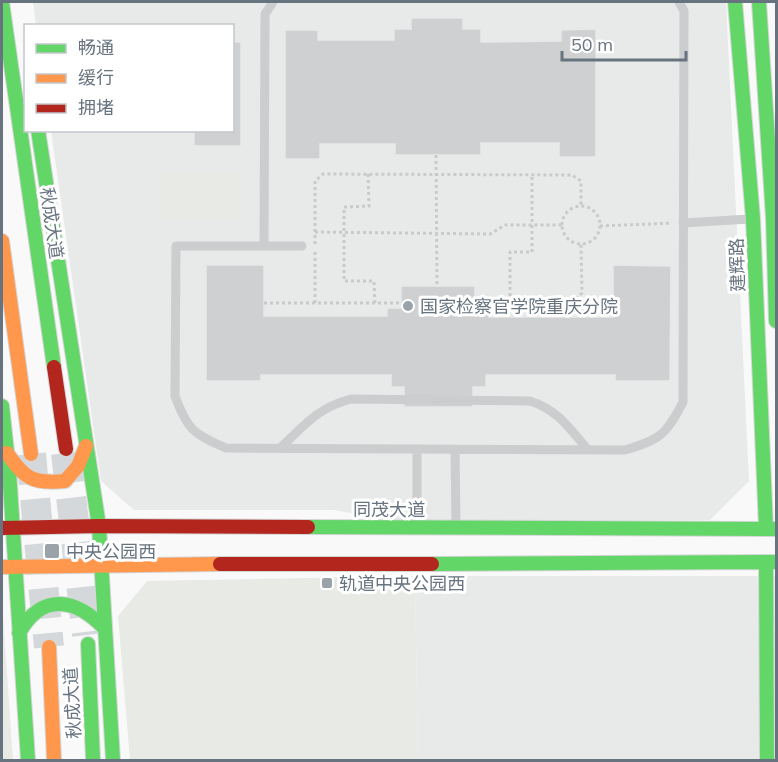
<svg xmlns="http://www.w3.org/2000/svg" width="778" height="762" viewBox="0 0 778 762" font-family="Mulish,'Noto Sans SC',sans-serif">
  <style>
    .built { fill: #e8e9e9 }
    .green { fill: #e8eae6 }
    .building { fill: #ced0d1; stroke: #e8e8e8; stroke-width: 1.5 }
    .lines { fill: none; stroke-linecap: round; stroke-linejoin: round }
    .primary-tunnel { stroke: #d4d8db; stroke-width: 30; stroke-dasharray: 30 15; stroke-linecap: butt }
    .fast-casing { stroke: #d5d6d7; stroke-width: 16 }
    .slow-casing { stroke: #d5d6d7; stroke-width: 16 }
    .jam-casing { stroke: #d5d6d7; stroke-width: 16 }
    .path { stroke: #c9cacb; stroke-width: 3; stroke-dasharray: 3 3; stroke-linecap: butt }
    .lane { stroke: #cccdce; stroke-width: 9 }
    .fast { stroke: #63d668; stroke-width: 14 }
    .slow { stroke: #ff974d; stroke-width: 14 }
    .jam { stroke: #b3261e; stroke-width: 14 }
    .poi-dot { fill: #9aa3aa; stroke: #fff; stroke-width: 2 }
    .labels { text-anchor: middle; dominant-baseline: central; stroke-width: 6; stroke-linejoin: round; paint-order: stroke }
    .street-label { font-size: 18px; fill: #677480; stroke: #fff }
    .poi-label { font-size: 18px; fill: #677480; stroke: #fff; text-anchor: start }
  </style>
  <rect width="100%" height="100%" fill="#f9f9f9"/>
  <!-- built -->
  <path class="built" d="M33,2H726L749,481L710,520L395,521L334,510H134L101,481L51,131L232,130V26L36,25Z
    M415,576H776V760H418Z"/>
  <!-- green -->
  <path class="green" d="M161,172L239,173V220H161Z
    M415,576L418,760H130L118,616L147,581Z
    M2,601V602L13,760H2Z"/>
  <!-- building -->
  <path class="building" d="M411,18H463V29H481V42L561,41V30L596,29V157H559V143H481V155H395V144H320V159H285V30H318V40H394V29H411Z
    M232,42H241V146H194V130H232Z
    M206,265H264V316H387V308H401V286H475V308H489V317H613V265L671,266L670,381H615V375H486V387H473V407H404V387H391V375H261V381H206Z"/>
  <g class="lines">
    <!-- primary-tunnel -->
    <path class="primary-tunnel" d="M66,453L87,635
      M31,454L49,647"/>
    <defs>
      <path id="fast" d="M2,2L54,367
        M735,2L753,219L766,528
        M759,2L773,218L776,321
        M38,130L99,526L113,760
        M2,406L9,470L28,760
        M308,527L776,529
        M766,562L767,760
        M432,564L776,562
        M19,633C42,592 76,598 105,629
        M88,644L93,760"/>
      <path id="slow" d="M2,241L31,454
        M7,453C25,479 33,484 65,481L78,466L86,446
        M2,567L220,564
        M49,647L54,760"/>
      <path id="jam" d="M54,367L66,449
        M2,528L99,526L308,527
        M220,564H432"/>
    </defs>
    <!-- fast casing -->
    <use href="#fast" class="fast-casing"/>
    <!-- slow casing -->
    <use href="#slow" class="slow-casing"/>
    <!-- jam casing -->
    <use href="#jam" class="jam-casing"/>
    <!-- path -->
    <path class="path" d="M436,155L437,286
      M368,174L369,206L344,207V281H374L375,303
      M562 225a19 19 0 1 1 38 0a19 19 0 1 1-38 0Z
      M600,226L672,223
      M315,232L490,234L505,225H563
      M315,244V181L323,174L572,175L581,181V206
      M475,302H573L582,293L581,244
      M510,302V252H532V175
      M264,303H401
      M315,303V251"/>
    <!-- lane -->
    <path class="lane" d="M273,2L265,14L264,246H176L175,396C187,429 193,434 226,448L625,450C661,439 666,435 683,402L684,11L679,2
      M683,223L750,219
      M264,246H302
      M280,448C305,425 317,408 351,399L530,401C558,410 569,428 588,450
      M417,449V524
      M455,449L456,525"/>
    <!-- fast -->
    <use href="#fast" class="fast"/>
    <!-- slow -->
    <use href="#slow" class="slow"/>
    <!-- jam -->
    <use href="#jam" class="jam"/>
  </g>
  <!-- markers -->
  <g class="poi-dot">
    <circle cx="408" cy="306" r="6"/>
    <rect x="44" y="543" width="16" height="16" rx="3"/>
    <rect x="321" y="577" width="12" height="12" rx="3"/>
  </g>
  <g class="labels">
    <!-- street labels -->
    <g class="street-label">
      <text transform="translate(52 223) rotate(82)">秋成大道</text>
      <text transform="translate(737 265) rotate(-92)">建辉路</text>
      <text x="389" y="509">同茂大道</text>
      <text transform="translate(72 703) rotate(-93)">秋成大道</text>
    </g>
    <!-- poi labels -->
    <g class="poi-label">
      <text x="420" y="306">国家检察官学院重庆分院</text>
      <text x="66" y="551">中央公园西</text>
      <text x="339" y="583">轨道中央公园西</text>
    </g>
  </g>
  <!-- border -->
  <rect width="778" height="762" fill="none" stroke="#677480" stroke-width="6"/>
  <!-- legend -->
  <rect x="24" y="24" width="210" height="108" fill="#ffffff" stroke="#c2c7cc" stroke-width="1.5"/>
  <rect x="36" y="44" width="30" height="9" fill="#63d668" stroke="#c2c7cc" stroke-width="1.5"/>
  <text x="78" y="54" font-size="18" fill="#677480">畅通</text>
  <rect x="36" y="74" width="30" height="9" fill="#ff974d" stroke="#c2c7cc" stroke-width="1.5"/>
  <text x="78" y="84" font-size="18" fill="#677480">缓行</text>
  <rect x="36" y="104" width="30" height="9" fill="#b3261e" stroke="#c2c7cc" stroke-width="1.5"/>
  <text x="78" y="114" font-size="18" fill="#677480">拥堵</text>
  <!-- scale -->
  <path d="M562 51v9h124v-9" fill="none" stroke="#677480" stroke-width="3"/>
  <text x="571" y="51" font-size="18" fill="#677480" stroke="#ffffff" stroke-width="4.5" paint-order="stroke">50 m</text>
</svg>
